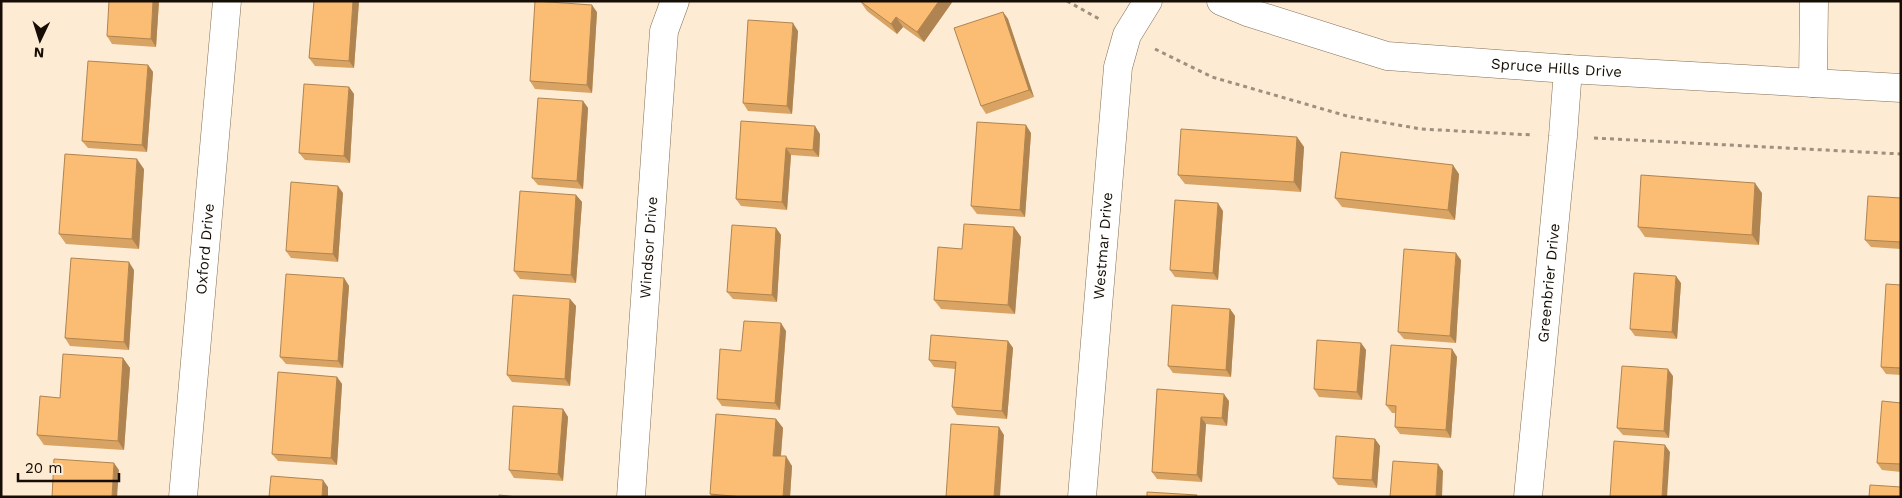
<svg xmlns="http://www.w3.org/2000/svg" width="1902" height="498" viewBox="0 0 1902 498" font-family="'Work Sans',sans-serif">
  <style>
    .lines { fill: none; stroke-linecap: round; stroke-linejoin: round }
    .street-casing { stroke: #836e54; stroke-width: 29 }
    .secondary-casing { stroke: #836e54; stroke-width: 29 }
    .path { stroke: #9e8f7e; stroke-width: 3; stroke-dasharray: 4 4; stroke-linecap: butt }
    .street { stroke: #fff; stroke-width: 28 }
    .secondary { stroke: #fff; stroke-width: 28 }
    .wall { fill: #d8a363 }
    .shaded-wall { fill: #b08450 }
    .building { fill: #fbbd73; stroke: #b08450 }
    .labels { text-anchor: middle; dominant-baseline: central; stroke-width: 5; stroke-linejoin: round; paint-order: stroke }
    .street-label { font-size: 15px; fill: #160e05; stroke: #feebd4 }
  </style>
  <rect width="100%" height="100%" fill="#feebd4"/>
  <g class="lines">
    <defs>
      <g id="street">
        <path d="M1813,83L1814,1"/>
        <path id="s1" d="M183,497L227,1"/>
        <path id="s2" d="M631,497L664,31L675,1"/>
        <path id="s3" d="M1082,497L1118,67L1127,35L1148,1"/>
      </g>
      <g id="secondary">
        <path id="s4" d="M1221,1L1250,13L1387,56L1568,69L1901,88"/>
        <path id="s5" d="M1528,497L1563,136L1568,69"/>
      </g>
    </defs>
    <!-- street casing -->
    <use href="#street" class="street-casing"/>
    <!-- secondary casing -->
    <use href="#secondary" class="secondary-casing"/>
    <!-- path -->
    <path class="path" d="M1067,1L1101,20
      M1155,49L1212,77L1347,116L1421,129L1533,135
      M1594,138L1901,154"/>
    <!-- street -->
    <use href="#street" class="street"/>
    <!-- secondary -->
    <use href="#secondary" class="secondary"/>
  </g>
  <!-- wall -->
  <path class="wall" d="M159,1L156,47L112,44L107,36Z
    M314,1H359L354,68L315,66L309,58Z
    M860,1H953L924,42L903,27L897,34L867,11Z
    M597,12L592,93L535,89L530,81Z
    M1003,12L1008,19L1034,97L986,114L981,106Z
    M798,31L792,114L748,111L743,103Z
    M148,65L153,72L147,152L88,148L82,141Z
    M349,87L354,94L350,163L305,160L299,153Z
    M583,101L588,108L583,189L538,185L532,178Z
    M741,121L820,134L819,157L791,155L787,210L741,206L736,199Z
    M1031,133L1025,217L977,214L971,206Z
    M1297,137L1304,147L1301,192L1185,184L1178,175Z
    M144,169L139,249L66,244L59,234Z
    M1459,174L1455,220L1342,207L1335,198Z
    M343,193L338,262L291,258L286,251Z
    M1762,193L1759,245L1645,237L1638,227Z
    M576,195L582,202L576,283L520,279L514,271Z
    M1901,198V249L1871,247L1865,240Z
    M1223,211L1218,280L1175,277L1170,270Z
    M1014,227L1021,237L1015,314L941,309L934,300L962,249Z
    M776,228L781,235L777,302L733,299L727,292Z
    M1461,260L1456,343L1404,339L1398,332Z
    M134,270L129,350L70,346L65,338Z
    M344,278L349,286L343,368L286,364L280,357Z
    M1681,283L1677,339L1635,336L1630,329Z
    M1901,285V375L1886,374L1881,367Z
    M570,299L576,306L570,386L512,382L507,375Z
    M1230,309L1235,316L1231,377L1173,373L1168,366Z
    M786,331L780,410L722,406L717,399Z
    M1008,341L1013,348L1007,419L957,415L952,407L955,369L934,367L929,360Z
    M1361,343L1366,350L1362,400L1319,397L1314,389Z
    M1452,349L1457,357L1451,438L1400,434L1395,427L1396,413H1392L1386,405Z
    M123,358L130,368L124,450L44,445L37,435L60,398Z
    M1673,376L1669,438L1623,435L1617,428Z
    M337,377L342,384L337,465L278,461L272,454Z
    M1157,389L1229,401L1227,426L1206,424L1202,482L1157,479L1152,472Z
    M1901,403V472L1882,470L1877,463Z
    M563,409L568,417L563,481L514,478L509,470Z
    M776,419L783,428L781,456L792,466L790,497H712L710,494Z
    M1375,439L1380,446L1377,488L1338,485L1333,478Z"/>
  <!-- shaded-wall -->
  <path class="shaded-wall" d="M153,1H159L156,47L151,39Z
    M353,1H359L354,68L349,61Z
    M939,1H953L924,42L917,32Z
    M592,5L597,12L592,93L587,85Z
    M1003,12L1008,19L1034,97L1029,90Z
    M896,17L903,27L897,34L891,24Z
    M793,23L798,31L792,114L787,106Z
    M148,65L153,72L147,152L142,145Z
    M349,87L354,94L350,163L344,156Z
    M583,101L588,108L583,189L577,181Z
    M1026,125L1031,133L1025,217L1020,210Z
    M815,126L820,134L819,157L813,150Z
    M1297,137L1304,147L1301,192L1294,182Z
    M786,148L791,155L787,210L782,202Z
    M137,159L144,169L139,249L132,239Z
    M1453,165L1459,174L1455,220L1448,210Z
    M1755,183L1762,193L1759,245L1752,235Z
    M338,186L343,193L338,262L333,254Z
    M576,195L582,202L576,283L571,275Z
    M1218,203L1223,211L1218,280L1213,273Z
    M1014,227L1021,237L1015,314L1008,305Z
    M776,228L781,235L777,302L772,295Z
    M1456,253L1461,260L1456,343L1450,336Z
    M129,262L134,270L129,350L124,342Z
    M1676,276L1681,283L1677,339L1672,332Z
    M344,278L349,286L343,368L338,361Z
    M570,299L576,306L570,386L565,379Z
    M1230,309L1235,316L1231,377L1226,370Z
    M781,323L786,331L780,410L775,403Z
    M1008,341L1013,348L1007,419L1002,411Z
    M1361,343L1366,350L1362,400L1357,392Z
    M1452,349L1457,357L1451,438L1446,430Z
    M123,358L130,368L124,450L118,441Z
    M1668,369L1673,376L1669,438L1664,431Z
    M337,377L342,384L337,465L331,458Z
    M1224,394L1229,401L1227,426L1222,418Z
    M563,409L568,417L563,481L558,474Z
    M1201,417L1206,424L1202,482L1197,475Z
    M776,419L783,428L780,465L773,456Z
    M999,427L1004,435L1000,497H994Z
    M1375,439L1380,446L1377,488L1372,480Z
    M1665,445L1670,452L1667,497H1662Z
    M786,456L792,466L790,497H783Z
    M114,463L119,470L117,497H112Z
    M1438,464L1443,471L1442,497H1436Z
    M323,480L328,487V497H322Z"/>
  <!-- building -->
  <path class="building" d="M109,1H153L151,39L107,36Z
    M314,1H353L349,61L309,58Z
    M535,1L592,5L587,85L530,81Z
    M860,1H939L917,32L896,17L891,24Z
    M1003,12L1029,90L981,106L954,28Z
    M748,20L793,23L787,106L743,103Z
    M88,61L148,65L142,145L82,141Z
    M304,84L349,87L344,156L299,153Z
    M538,98L583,101L577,181L532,178Z
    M741,121L815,126L813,150L786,148L782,202L736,199Z
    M977,122L1026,125L1020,210L971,206Z
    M1181,129L1297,137L1294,182L1178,175Z
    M1341,152L1453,165L1448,210L1335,198Z
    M65,154L137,159L132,239L59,234Z
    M1641,175L1755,183L1752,235L1638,227Z
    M291,182L338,186L333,254L286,251Z
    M520,191L576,195L571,275L514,271Z
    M1868,196L1901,198V242L1865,240Z
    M1175,200L1218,203L1213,273L1170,270Z
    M964,224L1014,227L1008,305L934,300L938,247L962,249Z
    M732,225L776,228L772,295L727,292Z
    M1404,249L1456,253L1450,336L1398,332Z
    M71,258L129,262L124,342L65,338Z
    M1634,273L1676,276L1672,332L1630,329Z
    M286,274L344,278L338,361L280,357Z
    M1886,284L1901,285V368L1881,367Z
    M513,295L570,299L565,379L507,375Z
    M1172,305L1230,309L1226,370L1168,366Z
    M744,321L781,323L775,403L717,399L720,349L741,351Z
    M931,335L1008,341L1002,411L952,407L956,362L929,360Z
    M1317,340L1361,343L1357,392L1314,389Z
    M1391,345L1452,349L1446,430L1395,427L1396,406L1386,405Z
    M63,354L123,358L118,441L37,435L40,396L60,398Z
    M1622,366L1668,369L1664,431L1617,428Z
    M278,372L337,377L331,458L272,454Z
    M1157,389L1224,394L1222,418L1201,417L1197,475L1152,472Z
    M1882,401L1901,403V464L1877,463Z
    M513,406L563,409L558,474L509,470Z
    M716,414L776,419L773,456H786L783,497H743L710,494Z
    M951,424L999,427L994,497H946Z
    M1336,436L1375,439L1372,480L1333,478Z
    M1614,441L1665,445L1662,497H1610Z
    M54,459L114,463L112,497H52Z
    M1393,461L1438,464L1436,497H1390Z
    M271,476L323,480L322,497H269Z
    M1870,485L1901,487V497H1869Z
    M1147,492L1197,495L1196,497H1147Z
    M499,495L518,497H499Z"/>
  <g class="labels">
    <!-- street labels -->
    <g class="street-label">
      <text stroke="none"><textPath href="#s4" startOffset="345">Spruce Hills Drive</textPath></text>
      <text stroke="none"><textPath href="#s3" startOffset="252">Westmar Drive</textPath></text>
      <text stroke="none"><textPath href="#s2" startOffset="250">Windsor Drive</textPath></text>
      <text stroke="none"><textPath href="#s1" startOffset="249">Oxford Drive</textPath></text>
      <text stroke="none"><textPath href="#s5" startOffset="215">Greenbrier Drive</textPath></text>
    </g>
  </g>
  <!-- border -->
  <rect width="1902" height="498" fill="none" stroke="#160e05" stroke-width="5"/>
  <!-- north arrow -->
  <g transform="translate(40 40) rotate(184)" stroke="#feebd4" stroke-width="4" paint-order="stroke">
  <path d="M0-4L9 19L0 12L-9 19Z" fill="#160e05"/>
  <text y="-8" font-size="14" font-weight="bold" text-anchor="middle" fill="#160e05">N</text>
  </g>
  <!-- scale -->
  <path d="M18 473v8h101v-8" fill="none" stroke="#160e05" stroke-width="2.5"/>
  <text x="25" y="473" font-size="15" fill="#160e05" stroke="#feebd4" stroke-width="4" paint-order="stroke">20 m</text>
</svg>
